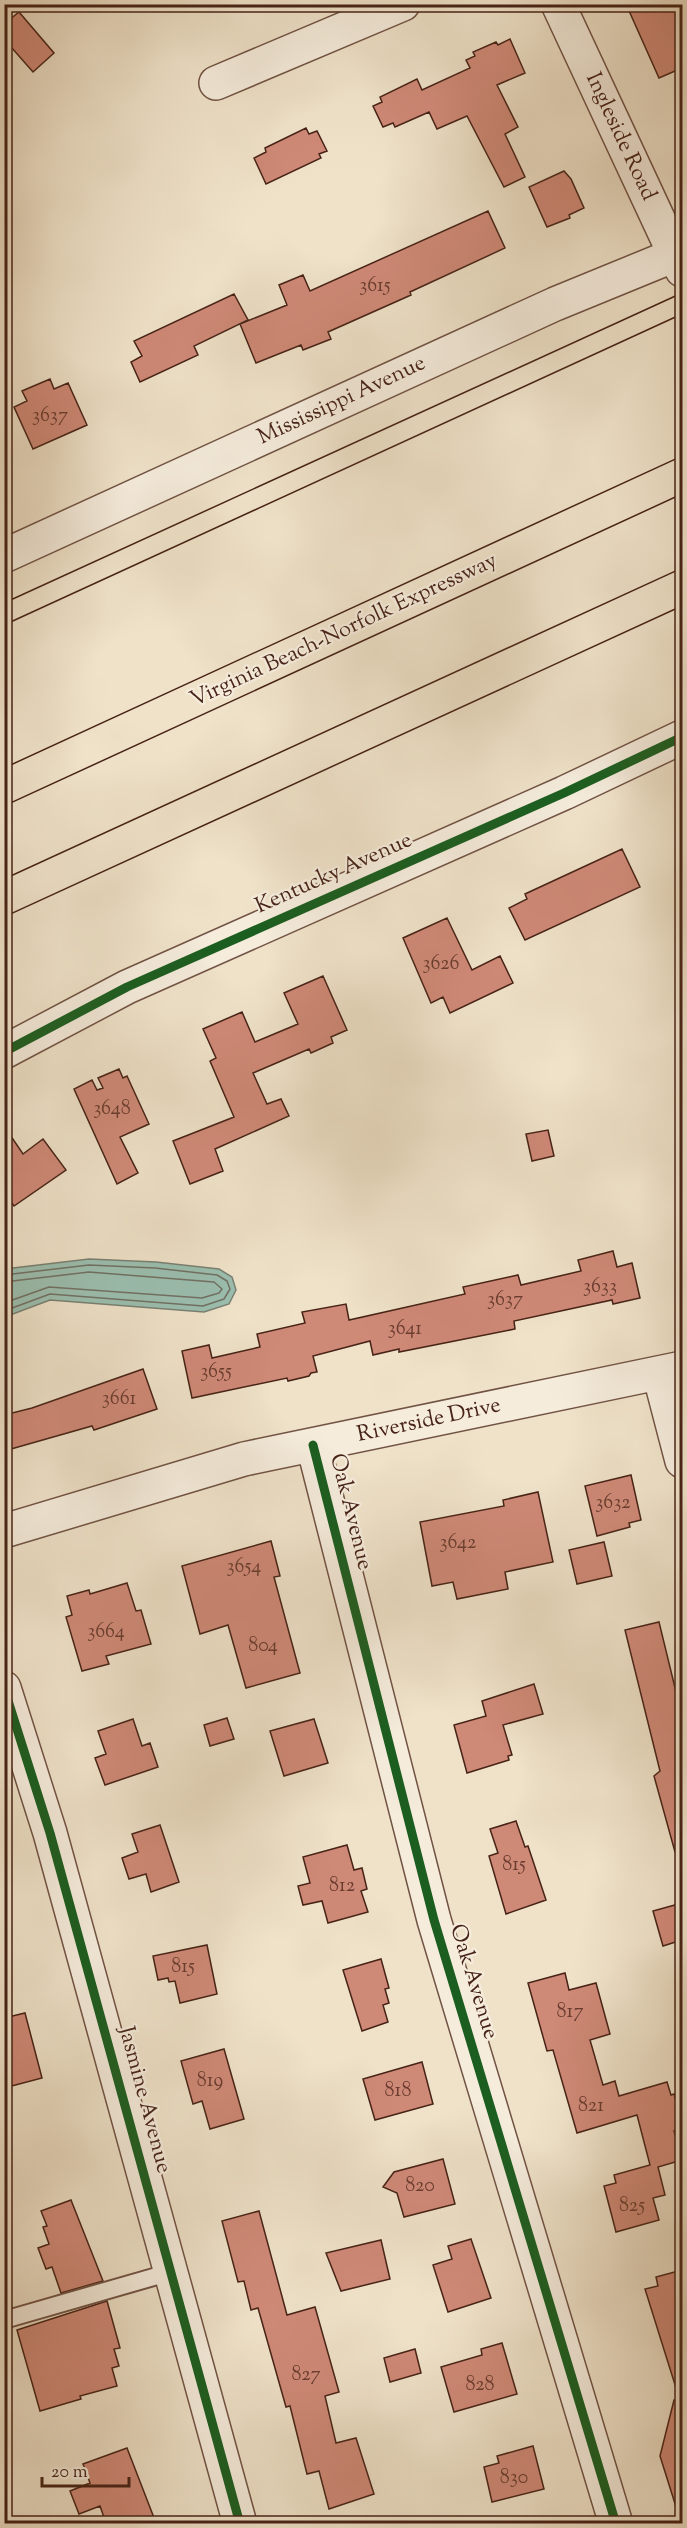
<svg xmlns="http://www.w3.org/2000/svg" width="687" height="2528" viewBox="0 0 687 2528" font-family="'Sorts Mill Goudy',serif">
  <style>
    .water { fill: #9bbfb0; stroke: #798173; stroke-width: 1.5 }
    .lines { fill: none; stroke-linecap: round; stroke-linejoin: round }
    .shore { stroke: #717164; stroke-width: 1.5 }
    .building { fill: #cf8977; stroke: #472317; stroke-width: 1.5 }
    .service-casing { stroke: #715344; stroke-width: 20 }
    .minor-casing { stroke: #715344; stroke-width: 36 }
    .motorway-casing { stroke: #472317; stroke-width: 36 }
    .service { stroke: #f5ecdc; stroke-width: 16 }
    .minor { stroke: #f5ecdc; stroke-width: 33 }
    .motorway { stroke: #efe2c9; stroke-width: 33 }
    .tram { stroke: #472317; stroke-width: 1.5 }
    .cycleway-casing { stroke: #f5ecdc; stroke-width: 13 }
    .cycleway { stroke: #1b5e20; stroke-width: 9 }
    .labels { text-anchor: middle; dominant-baseline: central; stroke-width: 4.5; stroke-linejoin: round; paint-order: stroke }
    .number-label { font-size: 20px; fill: #693c2f }
    .street-label { font-size: 22px; fill: #472317; stroke: #f5ecdc }
  </style>
  <rect width="100%" height="100%" fill="#efe2c9"/>
  <filter id="stains"><feTurbulence type="fractalNoise" baseFrequency=".00333" numOctaves="4"/><feColorMatrix values="0 0 0 0 .2 0 0 0 0 .09 0 0 0 0 .02 0 0 0 .5 -.17"/></filter>
  <radialGradient id="worn" r=".72"><stop offset=".6" stop-color="#630" stop-opacity="0"/><stop offset="1" stop-color="#630" stop-opacity=".3"/></radialGradient>
  <!-- water -->
  <path class="water" d="M89,1259L156,1262L219,1269L232,1277L236,1290L229,1304L204,1312L50,1300L5,1317V1269Z"/>
  <g class="lines">
    <!-- shore -->
    <path class="shore" d="M4,1275L89,1265L155,1268L217,1275L227,1281L230,1289L224,1299L203,1306L50,1294L4,1311
      M4,1282L89,1272L214,1282L222,1289L219,1293L202,1298L49,1287L4,1303"/>
  </g>
  <!-- building -->
  <path class="building" d="M626,4H682V68L659,78Z
    M19,12L54,53L33,72L4,39V24Z
    M510,39L525,73L497,85L518,127L505,134L525,177L504,187L467,116L437,129L429,112L395,127L393,123L383,127L373,106L382,102L380,97L417,79L422,90L470,68L466,60L475,56L473,52L496,42L498,45Z
    M306,128L309,134L317,131L327,151L319,154L321,158L266,184L254,158L266,152L265,148Z
    M564,171L571,179L584,208L569,215L570,218L547,227L529,187Z
    M488,211L505,248L410,292L411,295L328,332L331,339L303,350L301,345L256,363L240,324L287,305L279,285L303,275L310,291Z
    M234,294L248,320L194,346L198,355L140,382L131,362L142,356L134,341Z
    M50,379L54,389L68,383L87,425L33,449L14,407L27,401L22,391Z
    M622,849L640,887L525,940L509,908L527,899L525,894Z
    M447,918L472,970L500,956L513,983L450,1013L443,997L431,1003L403,938Z
    M323,976L347,1030L331,1037L333,1043L311,1053L309,1049L253,1073L267,1104L281,1099L289,1116L215,1149L223,1171L190,1184L173,1141L234,1117L210,1061L216,1058L203,1029L242,1012L255,1042L298,1024L284,993Z
    M119,1069L123,1078L127,1076L149,1124L120,1137L138,1173L117,1184L74,1089L92,1080L97,1090L103,1088L98,1078Z
    M4,1126L23,1154L43,1139L66,1170L14,1206L4,1192Z
    M548,1130L554,1156L532,1161L526,1134Z
    M613,1251L617,1267L632,1263L640,1298L613,1304L612,1300L514,1321L515,1329L399,1352V1349L373,1355L370,1341L313,1356L317,1372L311,1373L309,1376L288,1381L287,1378L192,1398L182,1351L209,1345L212,1358L260,1347L257,1334L305,1323L302,1312L346,1304L349,1320L465,1294L463,1287L518,1275L521,1285L581,1271L578,1260Z
    M143,1369L157,1409L94,1430L92,1426L4,1451V1415L32,1408Z
    M631,1475L641,1520L629,1523L630,1527L597,1536L585,1486Z
    M538,1492L553,1562L505,1572L508,1589L457,1599L453,1582L432,1586L420,1522L504,1506L503,1500Z
    M271,1541L280,1576L274,1577L300,1673L246,1688L228,1625L200,1634L182,1566Z
    M604,1542L612,1576L577,1584L569,1550Z
    M127,1583L136,1611L141,1610L151,1644L106,1656L109,1664L82,1671L66,1617L72,1615L67,1596L89,1590L90,1594Z
    M659,1622L677,1696H679L682,1708V1851L675,1852L654,1776L660,1771L625,1630Z
    M534,1684L543,1714L503,1725L512,1755L508,1756L509,1760L467,1773L454,1725L486,1716L482,1701Z
    M227,1718L234,1739L210,1746L204,1725Z
    M133,1719L142,1746L150,1743L158,1767L105,1785L95,1758L106,1754L98,1731Z
    M314,1719L328,1763L284,1776L270,1731Z
    M516,1821L525,1847L528,1846L546,1900L506,1914L489,1856L498,1853L490,1829Z
    M160,1825L179,1882L151,1892L146,1874L129,1879L122,1858L138,1852L132,1834Z
    M347,1845L354,1870L362,1868L367,1889L361,1891L368,1912L328,1923L322,1901L303,1905L298,1886L310,1883L303,1857Z
    M682,1903V1940L663,1946L653,1911Z
    M207,1945L217,1994L180,2003L175,1981L169,1982L168,1978L158,1980L153,1956Z
    M381,1959L389,1988L385,1989L389,2003L383,2005L388,2022L362,2031L343,1970Z
    M565,1973L569,1990L596,1983L610,2034L590,2040L603,2085L615,2081L619,2096L667,2082L671,2095L674,2094L682,2122V2128L674,2131L682,2160L658,2167L665,2195L653,2198L659,2220L616,2232L604,2186L616,2183L614,2175L650,2165L637,2115L577,2133L553,2050L547,2051L528,1983Z
    M25,2013L42,2078L4,2088V2018Z
    M224,2049L244,2119L210,2129L202,2101L193,2104L181,2061Z
    M422,2062L433,2104L375,2120L363,2079Z
    M443,2159L455,2204L404,2217L397,2193L383,2187L394,2172Z
    M71,2200L103,2281L61,2293L52,2267L46,2269L38,2248L49,2244L43,2227L47,2226L41,2211Z
    M259,2211L287,2315L315,2307L339,2392L325,2396L336,2443L356,2438L374,2494L329,2509L319,2471L307,2474L290,2406L286,2407L258,2308L251,2310L244,2281L238,2282L222,2221Z
    M471,2239L491,2298L448,2312L433,2265L452,2259L448,2246Z
    M381,2240L390,2279L341,2291L326,2253Z
    M682,2270V2387L676,2388L645,2289L658,2286L656,2277Z
    M107,2301L120,2348L114,2349L119,2366L112,2368L117,2386L80,2396L81,2399L40,2411L17,2330Z
    M502,2343L517,2394L454,2412L441,2367L482,2355L481,2349Z
    M415,2349L421,2373L390,2382L384,2358Z
    M674,2400L682,2401V2510H677L660,2456Z
    M533,2446L544,2489L492,2502L484,2467L499,2463L497,2456Z
    M127,2448L156,2523H106L100,2506L79,2514L70,2491L90,2483L83,2464Z"/>
  <g class="lines">
    <defs>
      <path id="service" d="M4,2320L171,2272"/>
      <path id="minor" d="M558,4L682,270
        M216,83L403,4
        M4,556L555,304L682,252
        M4,1052L127,987L564,793L682,737
        M659,1373L682,1461
        M313,1445L434,1920L616,2524
        M4,1531L244,1459L682,1368
        M4,1688L50,1833L240,2524"/>
      <path id="motorway" d="M4,787L682,475
        M4,898L682,587"/>
    </defs>
    <!-- service casing -->
    <use href="#service" class="service-casing"/>
    <!-- minor casing -->
    <use href="#minor" class="minor-casing"/>
    <!-- motorway casing -->
    <use href="#motorway" class="motorway-casing"/>
    <!-- service -->
    <use href="#service" class="service"/>
    <!-- minor -->
    <use href="#minor" class="minor"/>
    <!-- motorway -->
    <use href="#motorway" class="motorway"/>
    <!-- tram -->
    <path class="tram" d="M4,603L682,293
      M4,625L682,314"/>
    <defs>
      <path id="cycleway" d="M4,1052L127,987L564,793L682,737
        M313,1445L434,1920L616,2524
        M4,1688L50,1833L240,2524"/>
    </defs>
    <!-- cycleway casing -->
    <use href="#cycleway" class="cycleway-casing"/>
    <!-- cycleway -->
    <use href="#cycleway" class="cycleway"/>
  </g>
  <g class="labels">
    <!-- number labels -->
    <g class="number-label">
      <text x="375" y="286">3615</text>
      <text x="50" y="416">3637</text>
      <text x="441" y="964">3626</text>
      <text x="112" y="1109">3648</text>
      <text x="600" y="1287">3633</text>
      <text x="505" y="1300">3637</text>
      <text x="405" y="1329">3641</text>
      <text x="216" y="1372">3655</text>
      <text x="119" y="1399">3661</text>
      <text x="613" y="1503">3632</text>
      <text x="458" y="1543">3642</text>
      <text x="244" y="1567">3654</text>
      <text x="106" y="1632">3664</text>
      <text x="263" y="1646">804</text>
      <text x="514" y="1865">815</text>
      <text x="342" y="1886">812</text>
      <text x="183" y="1967">815</text>
      <text x="570" y="2012">817</text>
      <text x="210" y="2081">819</text>
      <text x="398" y="2091">818</text>
      <text x="591" y="2106">821</text>
      <text x="420" y="2186">820</text>
      <text x="632" y="2206">825</text>
      <text x="306" y="2375">827</text>
      <text x="480" y="2385">828</text>
      <text x="514" y="2478">830</text>
    </g>
    <!-- street labels -->
    <g class="street-label">
      <text transform="translate(620 137) rotate(65)">Ingleside Road</text>
      <text transform="translate(342 401) rotate(-25)">Mississippi Avenue</text>
      <text transform="translate(344 631) rotate(-25)">Virginia Beach-Norfolk Expressway</text>
      <text transform="translate(334 874) rotate(-24)">Kentucky Avenue</text>
      <text transform="translate(429 1421) rotate(-12)">Riverside Drive</text>
      <text transform="translate(350 1512) rotate(76)">Oak Avenue</text>
      <text transform="translate(473 1982) rotate(73)">Oak Avenue</text>
      <text transform="translate(144 2100) rotate(75)">Jasmine Avenue</text>
    </g>
  </g>
  <!-- margin -->
  <rect width="687" height="2528" fill="none" stroke="#efe2c9" stroke-width="24"/>
  <rect x="6" y="6" width="675" height="2516" fill="none" stroke="#472317" stroke-width="3"/>
  <rect x="12" y="12" width="663" height="2504" fill="none" stroke="#472317" stroke-width="1.5"/>
  <!-- scale -->
  <path d="M42 2477v9h87v-9" fill="none" stroke="#472317" stroke-width="3"/>
  <text x="51" y="2477" font-size="18" fill="#472317" stroke="#f5ecdc" stroke-width="4.5" paint-order="stroke">20 m</text>
  <rect width="100%" height="100%" filter="url(#stains)"/>
  <rect width="100%" height="100%" fill="url(#worn)"/>
</svg>
